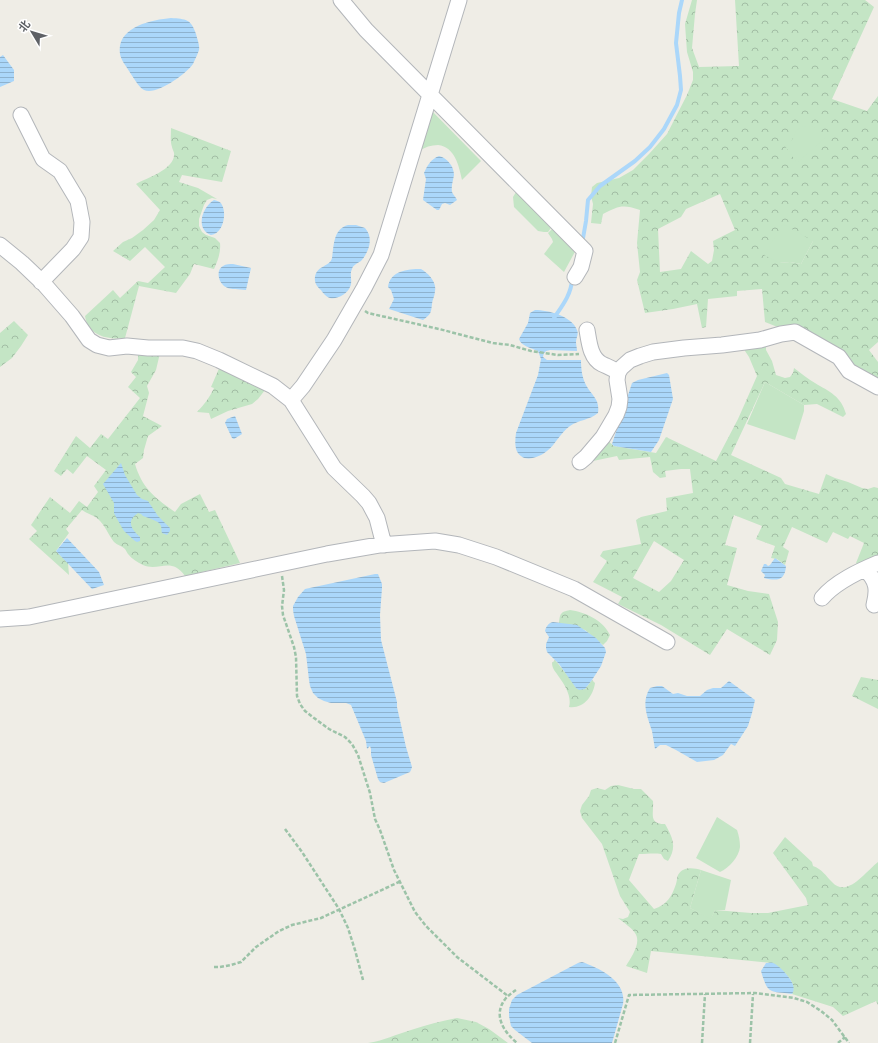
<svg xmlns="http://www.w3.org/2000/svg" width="878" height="1043" viewBox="0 0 878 1043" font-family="Signika,'Noto Sans SC',sans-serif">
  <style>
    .forest { fill: url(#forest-crowns); fill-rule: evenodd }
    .green { fill: #c4e5c5 }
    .water { fill: url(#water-rules) }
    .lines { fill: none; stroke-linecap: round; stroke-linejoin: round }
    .stream { stroke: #abd7fa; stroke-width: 4 }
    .minor-casing { stroke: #b3b6ba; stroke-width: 17 }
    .path { stroke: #9cc3a8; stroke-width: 2.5; stroke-dasharray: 4 2; stroke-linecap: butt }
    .minor { stroke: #fff; stroke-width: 15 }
  </style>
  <defs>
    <pattern id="forest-crowns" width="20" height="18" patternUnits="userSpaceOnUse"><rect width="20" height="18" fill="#c4e5c5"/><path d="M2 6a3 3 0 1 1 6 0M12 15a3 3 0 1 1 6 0" fill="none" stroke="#a2bda4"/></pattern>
    <pattern id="water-rules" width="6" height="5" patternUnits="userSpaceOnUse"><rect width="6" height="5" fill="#abd7fa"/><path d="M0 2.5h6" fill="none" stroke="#8eb2ce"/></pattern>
  </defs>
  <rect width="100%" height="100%" fill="#efede6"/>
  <!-- forest -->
  <path class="forest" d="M692,0H697L695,14L692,48L699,67L739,66L735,0H865L874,7L832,99L867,111L878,96V342L869,350L878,362V384L780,328L765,322L762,289L737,291V296L708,299L706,327L702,328L697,304L673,309L645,313L637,280L640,272L637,243L640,210C622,204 619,206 603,214L601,224L591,223L593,204L591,196L592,187L597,183L619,178L633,170L649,154L667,134L687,95L693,80V72L687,52L685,24ZM720,194L735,230L713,241L714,250L712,261L708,264L691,251L681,269L660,272L658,229L681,217L686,209ZM813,241L801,264L790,262L779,263Z
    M171,128L231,151L222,182L182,175L179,182L198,188L217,199L212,198L207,200L204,205L199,219V226L202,232L206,235L215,238L220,243C221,252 218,260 214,269L194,264L190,274L176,293L139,286L125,338C108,340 88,336 85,316L113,290L120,298L138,281L148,283L165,267L145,247L130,261L113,251L123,242L132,238L143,230L154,220L160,210L136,184C147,178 176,169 174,153C174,152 172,148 172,147C170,141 171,135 171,128Z
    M14,321L28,335L21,346L12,358L0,367V333Z
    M766,342V350L772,361L776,375L785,378L790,377L793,373L794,368C801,373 808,379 815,383C830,392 841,396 846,414L843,417L817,404L804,405L765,382L731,455L781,478L785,484L819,494L826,474L835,478L848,482L862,488L868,489L874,487L878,488V560L860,567L856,563L864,543L850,536L848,539L833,532L827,543L792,527L783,547L789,551L785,565L777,559L771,558L775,546L756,539L762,526L734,515L725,545L737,548L727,585L748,591L769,594L778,622L777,640L770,655L727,629L710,655L661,625L618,604L622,597L593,582L607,561L600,556L603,551L641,544L636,520L641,517L667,511L666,498L693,493L690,469H681L665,471L666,477L660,478L653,472L650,457L619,460L617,456L593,461L589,459L607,440L614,446L656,453L666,437L716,461L738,419L757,376L749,357L741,345ZM654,541L684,560L671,581L659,592L633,578Z
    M138,351L160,353L156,370L147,386L149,393L143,416L162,426L148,436L144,450L143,458L135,464C142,488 155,498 175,512L181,504L200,494L209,512L215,510L240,563L185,576C171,556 159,572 143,565C137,562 132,559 128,554C128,554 125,549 125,549C122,546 117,545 114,542C109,536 105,525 98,519C94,515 87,514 82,510L66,529L69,533L56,551L68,563L69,575L29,539L37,531L31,525L50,497L70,513L79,501L87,507L98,492L94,486L106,470L87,456L73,474L67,469L61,476L54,471L76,436L90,448L101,434L108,439L140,398L128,387L136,377L131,372L138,360Z
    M221,364L265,390L258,399L252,404L228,411L211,419L209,413L197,412C204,405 210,397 214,388L211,387Z
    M570,610C585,612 603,620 610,635L607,641L603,645L585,630L559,623C560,614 560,612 570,610Z
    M555,660L572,681L576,688L585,689L592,680L595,683C593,697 583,709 569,707C572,697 565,685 559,677C556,672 552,669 552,663Z
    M861,677L878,680V709L852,696Z
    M618,785L634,789H641L653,801C654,813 648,824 665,824C673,838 677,847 668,861L664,859L661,854C654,853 647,854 639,854L629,880L654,909C667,905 672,896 676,884C677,881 677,877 678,875C683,866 694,868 701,870L690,908L711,918L715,910L751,913H768L808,905L806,898L773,853L785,837L812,862L813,866C822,869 826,876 832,882C847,899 866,871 878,862V1005L876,1001L843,1016L833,1007L792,994C798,981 782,970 772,963L651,951L647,973L626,966C631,957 642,943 635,933C631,927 624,923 618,918L623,919L628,917L630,912L620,896L602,844L582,818L580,811L582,805L589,796L591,790L597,788L605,790L611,786Z
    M457,1018L476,1022L489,1029L508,1043H368C383,1041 397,1034 411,1030C426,1025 441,1021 457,1018Z"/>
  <!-- green -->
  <path class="green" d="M430,109L481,161L462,180C459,166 455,147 438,145C431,145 425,147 419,151Z
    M806,126L814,127L826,137L797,163L785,146C790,142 795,138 796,131L801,127Z
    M516,192L551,228L548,232H544L538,231L514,207L513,197Z
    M783,224L813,241L801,264L790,262L779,263L764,255Z
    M555,226L577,248L564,272L544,254L553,242L552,239L548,233Z
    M765,382L804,405V411L795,440L747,424Z
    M717,817L737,830C739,836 740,841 740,847C739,857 729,868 720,872L696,858Z
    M701,870L731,880L725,910H715L711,919L690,908Z"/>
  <!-- water -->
  <path class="water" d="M171,18C186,19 191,19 196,34C197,39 200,45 199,50C198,53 195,60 193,64C186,74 156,96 144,90C139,88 132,75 129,71C126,66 121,60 120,54C116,27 151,20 171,18Z
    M3,55L14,70V81L0,87V57Z
    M439,156C447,158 454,166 454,175C453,181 451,186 452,192C453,195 456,197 457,200L450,205L445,203L442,204L439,210H437L423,200L426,179L424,173C427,166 431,159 439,156Z
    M214,200C218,201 221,202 222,205C227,214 223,234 211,235C195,229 202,207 214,200Z
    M348,225H356L365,228C374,238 369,252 361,261C358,263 353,265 352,269C349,275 353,281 350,287C348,293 337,300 330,298C326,297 323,293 321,290C317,287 314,282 315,277C317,265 330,267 332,258C334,246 333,229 348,225Z
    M233,264L251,268L246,290C239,289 229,290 224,286C218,281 216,270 223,266C226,264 230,264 233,264Z
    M421,269C428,273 437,282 435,291C435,296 432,300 432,304C431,313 431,314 423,320L389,309L394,299L391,290L388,287C390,271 407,269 421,269Z
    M535,310C548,310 572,316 577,330C579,334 576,338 576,342C576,345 577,348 577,351L550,350C545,351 544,352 543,357L547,360H581C581,369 582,377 586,385C592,396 600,399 598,413C590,420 578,420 570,426C560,433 556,444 547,451C541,456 528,462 521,456C514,451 515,441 516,433L538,375L541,359L538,351C531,348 521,346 519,339L528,323L530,313Z
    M667,373L669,375L673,399L659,440L651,452L614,446L612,444L632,383L638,380Z
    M235,416L242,434L234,439L232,438L225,423L227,419Z
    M121,463L125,475L137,495L142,499L148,501L158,516L170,528V531L167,535L162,533C161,531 162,529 161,526C160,521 148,518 143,516L141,514L138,513C126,521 131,529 140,537V541L137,542L135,541L124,531L116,517L114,513V503L103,484Z
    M67,538L99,572L104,585L92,589L56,551Z
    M775,558L786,566C785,581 777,581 764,578L765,575L761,571L764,564H766L768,566L770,565Z
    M375,574H378L382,584V588L380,615L381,640L397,702V707L406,747L412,767L411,770L410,772L384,783L380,782L378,779L371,755V749L370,746L367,749L366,741L351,705L346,703H331L324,701L318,698L313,693L310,686L309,680L306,654L294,616L293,610V606L298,597L305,589Z
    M553,622L577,625L596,638L605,648L606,652L601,666L592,680L585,689L579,690L576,688L559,664L547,652L546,648V644L549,637L545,631C546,627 548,623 553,622Z
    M729,681L755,700L752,713L748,726L735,746L731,744L723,755L714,760L697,762L676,750L666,745H660L655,749C654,743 653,737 652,731C647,716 641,702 650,688L657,686H662L673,694L678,693L687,696H700L707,690L713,688H721Z
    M582,962C599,968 627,981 623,1004L612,1043H532L515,1030L511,1026L509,1016V1009L512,1000L517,995L578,963Z
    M766,963C769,963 771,962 773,963C779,965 792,979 793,985C794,988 794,991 792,994C769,991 768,995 761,971Z"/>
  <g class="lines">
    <!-- stream -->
    <path class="stream" d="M582,244L586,221L588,200L600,186L635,161L650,147L664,129L677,105L681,90L680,76L676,43L679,13L682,0
      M554,318C562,306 571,295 572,280"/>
    <defs>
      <path id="minor" d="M341,0L366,30L585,251L581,267L575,277
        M21,115L43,159L60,171L78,201L82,222L81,237L73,249L41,282
        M0,245L22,263L44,284L72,316L89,340L97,345L109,348L127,346L148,348H183L197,351L219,360L273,386L291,400L334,468L363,496L369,503L377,518L384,545
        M587,330C589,341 590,358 602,364C608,367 613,368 618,373
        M291,400L303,386L334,340L364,288L381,255L459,0
        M580,462L586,457L603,437L616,415L619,407L620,399L617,380L618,373L621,368L630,360L640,356L653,352L684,348L722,345L760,340L781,334L795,332L839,357L849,371L878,387
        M865,569C877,581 878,589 874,605
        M822,598C835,582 859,571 878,563
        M0,619L29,617L327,554L379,545L435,541L459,545L496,557L574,589L667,642"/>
    </defs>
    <!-- minor casing -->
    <use href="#minor" class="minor-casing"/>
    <!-- path -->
    <path class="path" d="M365,311L368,313L439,329L493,343L510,345L531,351L558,355L579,354
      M282,576L284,590L282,606L283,615L294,647L296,657L297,696L300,704L305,711L314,718L329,729L345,737L352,744L358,755L370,793L375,819L380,830L394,870L415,912L426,926L457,957L508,996
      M285,829L302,852L339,909L348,928L355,950L363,980
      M214,967H220L231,965L241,962L256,947L279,931L292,925L321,918L399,882
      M516,990C513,992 509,995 506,998C492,1015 504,1032 517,1043
      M615,1043L629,995L755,993L794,998L807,1002L821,1011L832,1020L849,1043
      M702,1043L705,994
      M750,1043L753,994
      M838,1043L845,1037"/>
    <!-- minor -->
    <use href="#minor" class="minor"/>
  </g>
  <!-- north arrow -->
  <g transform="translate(32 32) rotate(308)" stroke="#ffffff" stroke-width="3" paint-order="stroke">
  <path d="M0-3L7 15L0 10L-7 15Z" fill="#5e6166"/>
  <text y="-6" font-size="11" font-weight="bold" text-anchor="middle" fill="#5e6166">北</text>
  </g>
</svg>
